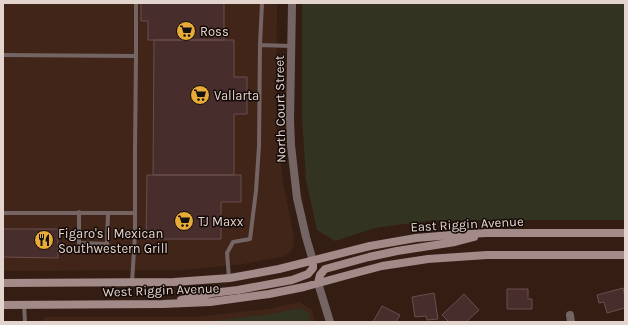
<svg xmlns="http://www.w3.org/2000/svg" width="628" height="325" viewBox="0 0 628 325" font-family="Karla,sans-serif">
  <style>
    .built { fill: #412519 }
    .green { fill: #323321 }
    .building { fill: #472d2b; stroke: #6b4e4c }
    .lines { fill: none; stroke-linecap: round; stroke-linejoin: round }
    .service { stroke: #746564; stroke-width: 4 }
    .minor { stroke: #746564; stroke-width: 8 }
    .secondary { stroke: #a28a88; stroke-width: 8 }
    .labels { text-anchor: middle; dominant-baseline: central; stroke-width: 3; stroke-linejoin: round; paint-order: stroke }
    .poi-label { font-size: 13px; fill: #e4d4ce; stroke: #140a07; text-anchor: start }
    .street-label { font-size: 13px; fill: #e4d4ce; stroke: #140a07 }
  </style>
  <rect width="100%" height="100%" fill="#341e14"/>
  <!-- built -->
  <path class="built" d="M3,3H277L276,126L284,187L294,237L293,246L291,252L285,256L243,264L183,270L3,271Z
    M300,302L312,310L315,322H40L46,317H194L268,309Z"/>
  <!-- green -->
  <path class="green" d="M302,3H625V220H434L375,228L335,241L317,230L306,180L302,117Z
    M301,308L309,313L311,322H207L270,314Z"/>
  <!-- building -->
  <path class="building" d="M141,3H224V40H148V21H141Z
    M154,40H234V77H247V114H234V175H153Z
    M147,175H241V202H221V239H146Z
    M3,229H58V258L3,257Z
    M623,288L625,297V308L607,313L604,302L599,303L597,295Z
    M507,289H528V299H532V309H507Z
    M434,293L438,319L427,320L426,316L415,317L412,297Z
    M464,294L479,310L466,322H449L442,315Z
    M382,306L400,315L396,322H373Z"/>
  <g class="lines">
    <!-- service -->
    <path class="service" d="M260,45L291,46
      M3,55L136,56L135,152V234L132,283
      M136,56V3
      M79,212V243L107,244L108,213
      M3,213H135
      M229,278L227,253L233,242L250,239L256,191L259,146L260,45L262,3
      M24,305L25,322"/>
    <!-- minor -->
    <path class="minor" d="M292,3L290,120L291,145L297,198L306,237L313,261
      M318,283L330,322
      M570,315L571,322"/>
    <!-- secondary -->
    <path class="secondary" d="M3,283L174,282L230,278L279,269L370,246L416,238L451,235L486,233H625
      M318,283L320,275L325,269L369,257L397,251L455,242L474,237
      M181,300L212,293L238,290L292,280L308,274L313,268V261
      M3,305L163,304L210,302L269,294L304,287L348,275L382,266L428,259L487,255H625"/>
  </g>
  <!-- icons -->
  <defs>
    <symbol id="supermarket-disc" viewBox="-11 -11 22 22"><circle r="9.5" fill="#e8ab37" stroke="#140a07"/><path d="M-6-5.5h2.5l.6 2H6L4.5 2H-2.5L-4.4-4H-6ZM-1.5 3.2a1.3 1.3 0 1 0 .1 0ZM3 3.2a1.3 1.3 0 1 0 .1 0Z" fill="#111"/></symbol>
    <symbol id="restaurant-disc" viewBox="-11 -11 22 22"><circle r="9.5" fill="#e8ab37" stroke="#140a07"/><path d="M-5-6h1v4h1v-4h1v4h1v-4h1v5L-1.5 .5V6h-2V.5L-5-1ZM5-6V6H3V1.5H1.5Q1.5-4 5-6Z" fill="#111"/></symbol>
  </defs>
  <g fill-rule="evenodd">
    <use href="#supermarket-disc" x="175" y="20" width="22" height="22"/>
    <use href="#supermarket-disc" x="189" y="84" width="22" height="22"/>
    <use href="#supermarket-disc" x="173" y="210" width="22" height="22"/>
    <use href="#restaurant-disc" x="33" y="229" width="22" height="22"/>
  </g>
  <g class="labels">
    <!-- poi labels -->
    <g class="poi-label">
      <text x="200" y="31">Ross</text>
      <text x="214" y="95">Vallarta</text>
      <text x="198" y="221">TJ Maxx</text>
      <text x="58" y="233">Figaro's | Mexican<tspan x="58" dy="15">Southwestern Grill</tspan></text>
    </g>
    <!-- street labels -->
    <g class="street-label">
      <text transform="translate(280 109) rotate(-91)">North Court Street</text>
      <text transform="translate(467 224) rotate(-3)">East Riggin Avenue</text>
      <text transform="translate(161 290) rotate(-2)">West Riggin Avenue</text>
    </g>
  </g>
  <!-- border -->
  <rect width="628" height="325" fill="none" stroke="#e4d4ce" stroke-width="8"/>
</svg>
